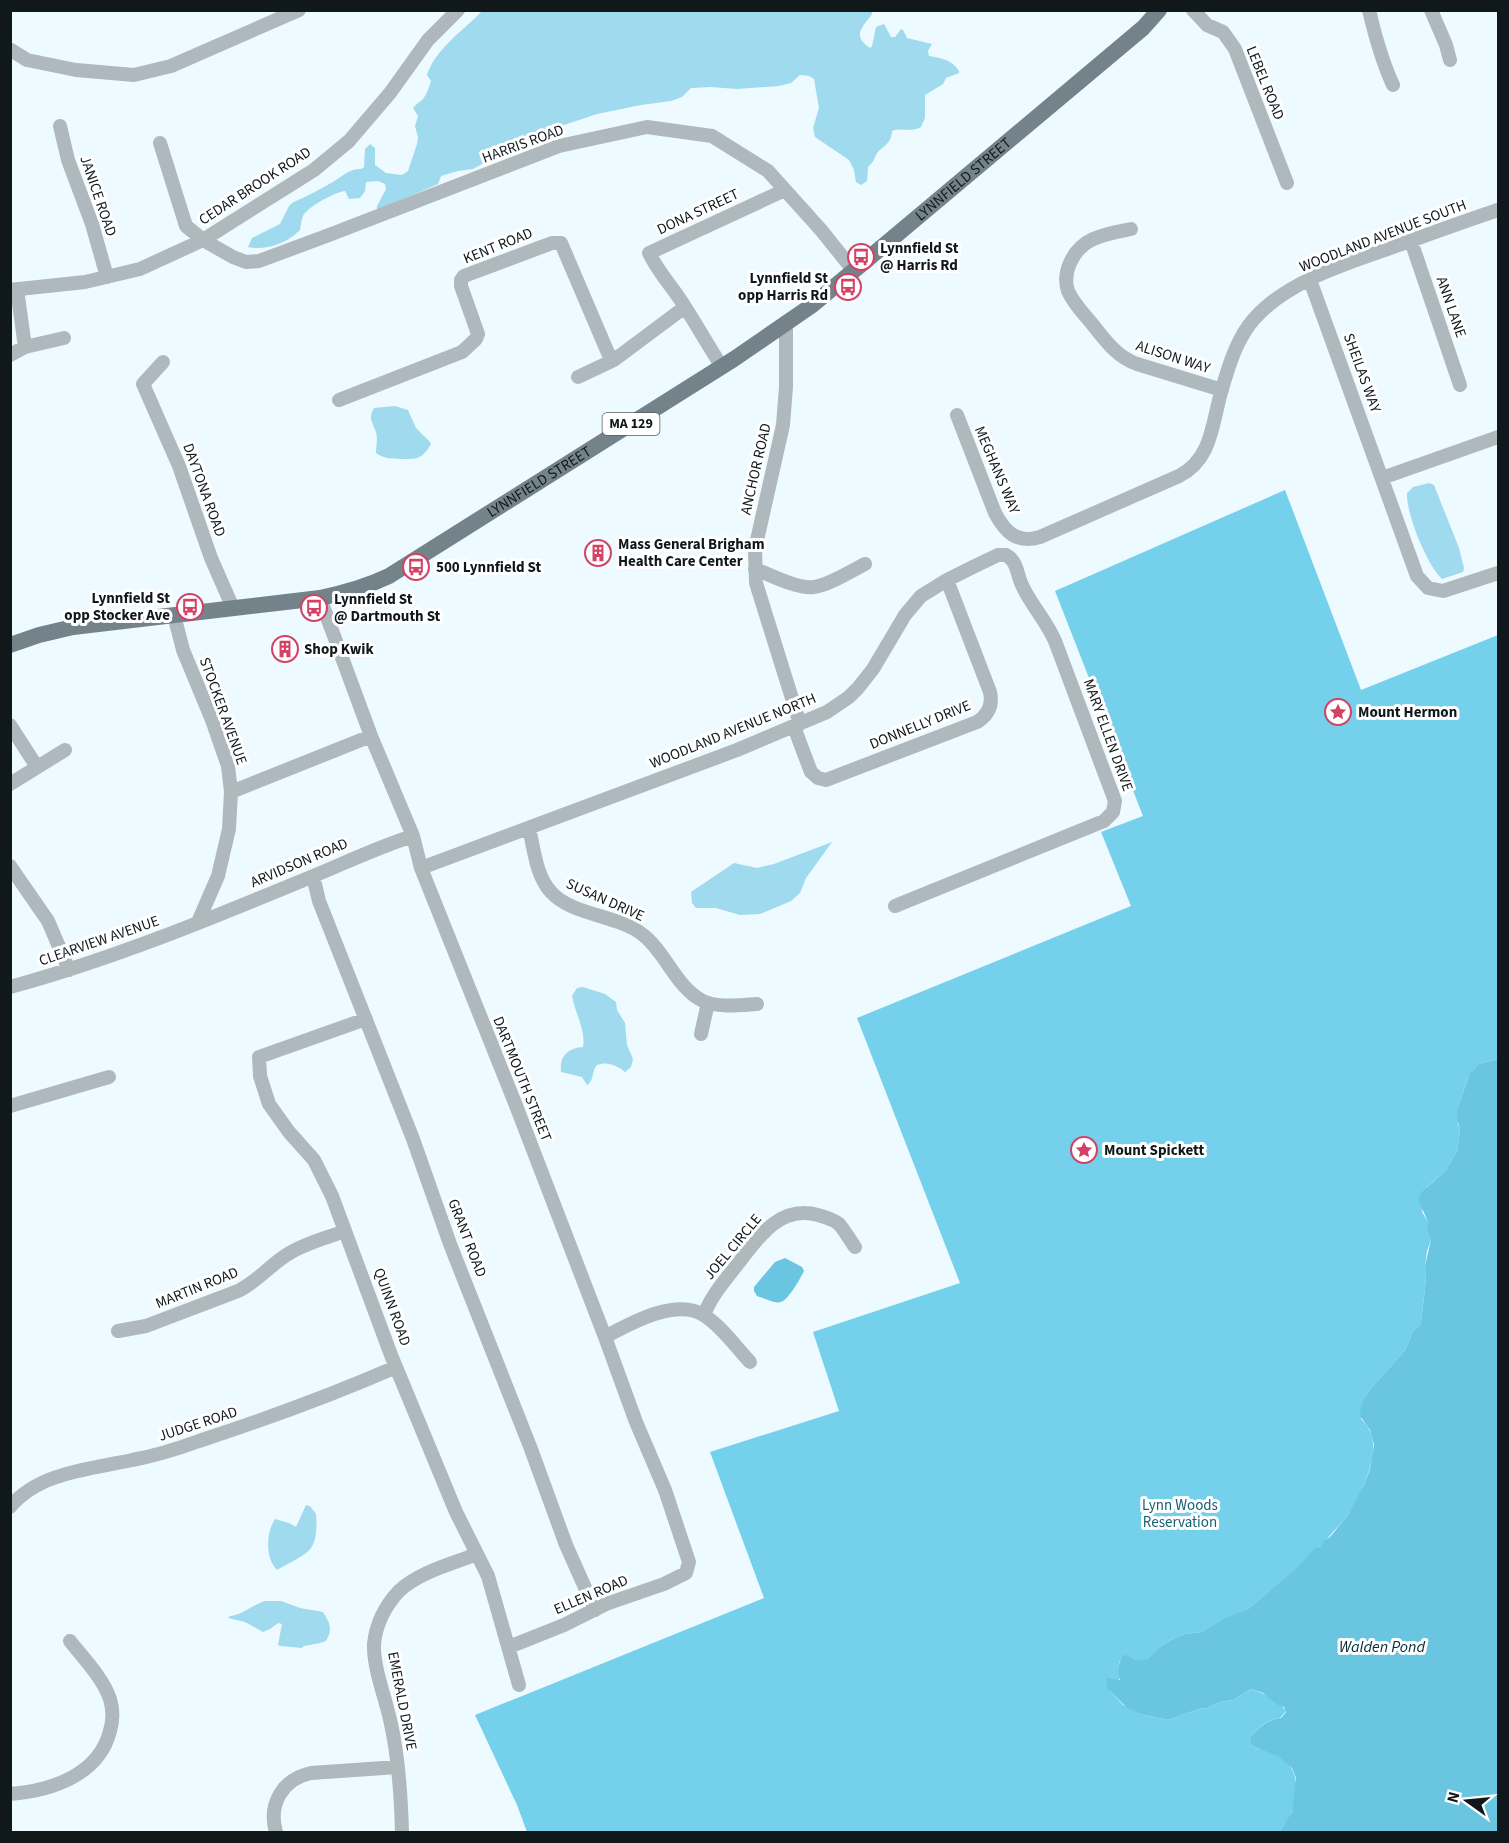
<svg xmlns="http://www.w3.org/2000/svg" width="1509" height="1843" viewBox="0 0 1509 1843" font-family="'Source Sans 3',sans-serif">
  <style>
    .green { fill: #9fdaee }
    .forest { fill: #75d0ec }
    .water { fill: #6ac5e0 }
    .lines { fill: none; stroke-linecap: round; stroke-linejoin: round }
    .minor { stroke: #afb8bc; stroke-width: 14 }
    .major { stroke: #738389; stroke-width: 16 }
    .labels { text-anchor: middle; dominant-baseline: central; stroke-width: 6; stroke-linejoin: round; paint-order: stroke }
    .shield { fill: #fff; stroke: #585d5f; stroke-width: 1.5 }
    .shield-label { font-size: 14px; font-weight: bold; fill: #10181b }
    .street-label { font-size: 15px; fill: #10181b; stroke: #fff }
    .poi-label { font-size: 15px; font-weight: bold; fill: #10181b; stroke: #fff; text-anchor: start }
    .park-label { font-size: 15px; fill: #176174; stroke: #fff }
    .water-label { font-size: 16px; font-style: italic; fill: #022f3a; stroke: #fff }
  </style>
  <rect width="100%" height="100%" fill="#edfaff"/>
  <!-- green -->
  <path class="green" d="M482,11H872V14C863,27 851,35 870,48L872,46L876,27L884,24L891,37H895L901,29L903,30L907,38L932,44L928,51L929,56C942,58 952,60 959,71V73L946,78L943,84L925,95V118L921,127C909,133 902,127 892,131C891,146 882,145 876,155C873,162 873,162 868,167L867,181L861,185L856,182L854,170L849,160L815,137L813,128L819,108L814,79L809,76L800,75L791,83L779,86L737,89L711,87L691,88L682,97L671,101L641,105L597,114L558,127L500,151L484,163L473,169L458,171L441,176L438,184L381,209H377V206L386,189L385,184L378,181L366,182L365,191L360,198L349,199L345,191C335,192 307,207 303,216C301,220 301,226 300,230C288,243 265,251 248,247L252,238L280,224L289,206L292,203C305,197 319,190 331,183C342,177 348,169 361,169L364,167L365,149L370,144L375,148V165L386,173L402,175L408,171L417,144L418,137L415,126L418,116L413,108C416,104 419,103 423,99C427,94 429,87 431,81L427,75C436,48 463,31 482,11Z
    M395,406L408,410L416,428L430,442L431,444C422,460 416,459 401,459C391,458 384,459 376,453C376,446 378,439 376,432C372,421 368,418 374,408Z
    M1429,483L1434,485L1459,548L1464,568L1463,572L1442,579C1427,565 1406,514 1407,493L1413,487Z
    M832,842L806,878L800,893L791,901L760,914L740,915L716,908H696L692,903L691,892L734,863L757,868L774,864Z
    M583,987L605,994L616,1002L617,1010L625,1023L627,1045L633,1059L631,1067L625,1072C617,1065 607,1061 597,1065C591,1071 595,1080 587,1085L582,1077L561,1072C559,1056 568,1048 583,1047C586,1030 575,1013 572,996L577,988Z
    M306,1505L310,1506L316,1514C317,1524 317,1540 311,1548C307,1555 285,1565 277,1570C265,1558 266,1533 275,1519L289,1523L296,1527Z
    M265,1601H281L300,1608L323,1612C330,1623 333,1629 326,1641L320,1643L304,1646L302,1648L281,1646L278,1645L282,1624L278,1623L270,1629L263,1632L245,1622L228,1618L230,1616C243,1615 252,1605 265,1601Z"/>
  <!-- forest -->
  <path class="forest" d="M1285,490L1361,690L1498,635V1059L1478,1064L1468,1078L1458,1106V1124L1460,1130L1457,1151L1446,1170L1427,1187L1422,1212L1428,1222L1431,1240L1427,1251L1425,1266L1426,1279L1421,1322L1419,1326L1413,1331L1405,1350L1368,1392L1365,1398L1361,1419C1368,1426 1372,1433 1373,1443C1375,1463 1359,1501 1347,1516C1339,1527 1326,1537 1321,1549L1248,1609L1202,1632L1184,1634L1173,1639L1161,1646L1147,1661L1120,1660L1118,1667L1121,1677L1110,1691L1123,1705L1140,1714L1168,1720L1199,1709L1207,1708L1220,1702L1233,1700L1251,1689C1264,1694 1278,1699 1286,1711L1280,1718C1267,1719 1258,1729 1249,1738L1252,1746C1260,1750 1271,1751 1279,1756C1300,1769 1298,1790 1292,1811C1290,1819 1284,1826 1280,1832H527L517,1805L475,1715L764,1598L710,1452L839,1411L813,1332L960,1283L857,1018L1131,906L1101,832L1143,816L1055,591Z"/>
  <!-- water -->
  <path class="water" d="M1498,1059V1832H1280L1292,1812L1296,1778L1292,1768L1278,1756L1252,1746L1249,1738C1258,1729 1267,1719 1281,1718L1286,1712L1284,1707L1278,1705L1263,1693L1251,1689L1233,1700L1220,1702L1207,1708L1199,1709L1168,1720L1140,1714L1127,1708L1108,1689L1106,1678L1120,1680L1118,1667L1122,1656L1127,1655L1134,1660H1147L1161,1646L1173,1639L1184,1634L1202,1632L1224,1619L1248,1609L1297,1568L1315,1548H1321L1324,1541L1330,1537L1348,1515L1364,1485L1370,1469L1374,1445L1370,1430L1360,1416L1361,1405L1368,1392L1405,1350L1413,1331L1419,1326L1421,1322L1426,1279L1425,1266L1431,1240L1427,1227L1428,1222L1418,1199L1422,1192L1446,1170L1457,1151L1460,1130L1457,1118L1458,1106L1470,1073L1472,1072L1478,1064Z
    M785,1258L802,1267L804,1271C800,1279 789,1299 781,1302C774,1304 764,1298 757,1296L754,1291V1287L775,1262Z"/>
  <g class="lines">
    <!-- minor -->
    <path class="minor" d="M1193,10L1207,25L1223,32L1235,49L1287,183
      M1369,10C1375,36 1382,61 1393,85
      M1431,10L1446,45L1450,60
      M11,50L27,60L76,70L134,75L171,66L299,10
      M60,126L68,160L92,224L107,277
      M160,143L186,226L203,240L233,257L246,262L259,261L329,235L559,146L647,127L712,136L768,171L821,230L854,271
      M1131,229C1106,234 1081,237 1070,263C1066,272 1065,282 1068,291C1073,303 1084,314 1093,325C1106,341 1117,357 1137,364L1222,390
      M1411,241L1460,385
      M1310,280L1417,576L1428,588L1443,591L1498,573
      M17,289L25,347
      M10,290L85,282L140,269L203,240L314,170L349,141L390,93L428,40L458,10
      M786,322V387L783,425L755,549L756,583L800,724
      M10,355L25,347L64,338
      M163,362L143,384L179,466L211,558L233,608
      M722,367C709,347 698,327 685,307C673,287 660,275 649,253L785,190
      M578,377L614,360L685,307
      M339,400L462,352L476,339L478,334L461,286V280L464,276L552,243H561L608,353L614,360
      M957,415L995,513C1005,532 1017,544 1040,537L1179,476C1213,459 1212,421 1222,389C1229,365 1237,338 1254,319C1288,280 1351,262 1399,245C1432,233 1465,221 1498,210
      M1382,478L1498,437
      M755,569C771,575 797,589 814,587C829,585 851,571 865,564
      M320,598L371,736L413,836L421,868L515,1103L605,1337L636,1422L665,1490L689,1562L686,1573L664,1584L606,1604L564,1625L509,1647
      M174,615L183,650L212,720L228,766L231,792L229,829L218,876L198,922
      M10,725L37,767
      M794,727L811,772L818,778L826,780L977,722C988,715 993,705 990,692L947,580
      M10,784L65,750
      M231,792L371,736
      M529,828C534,849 536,876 551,892C571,915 617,915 642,934C665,951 677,989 703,1001C718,1008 741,1005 757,1004
      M10,866L48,921L69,970
      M421,868L737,750L827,712L849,697L858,688L873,669L905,615L921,596L947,580L975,566L998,555H1006C1017,561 1017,573 1021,583C1030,604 1046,620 1055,641L1115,801L1113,812L1104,821L895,906
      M313,876L319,901L413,1139L450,1244L531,1449L566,1545L595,1610
      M10,987C113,959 212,918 311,877C345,863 378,847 413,836
      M366,1019L259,1057L260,1076L269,1104L289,1132L314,1160L332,1196L391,1355L456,1512L488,1576L519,1685
      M701,1034L708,1003
      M10,1106L109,1077
      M704,1315C712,1294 727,1278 740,1261C760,1235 781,1205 818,1215C825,1217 833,1219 839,1224C845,1231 850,1240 855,1247
      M118,1331L146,1326L238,1291C257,1282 270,1265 288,1254C305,1243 326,1238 345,1231
      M605,1337C631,1323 677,1297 705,1316C722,1327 736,1347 750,1362
      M10,1507C39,1472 91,1469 132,1460C155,1456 177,1449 199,1441C266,1419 332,1395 396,1367
      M10,1794C51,1791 99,1775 110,1731C113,1721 113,1709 110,1699C103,1678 84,1659 70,1641
      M276,1832C268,1805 282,1779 311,1773L398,1767
      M402,1832C401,1796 399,1760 391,1724C386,1699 373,1668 374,1644C376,1624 386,1605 399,1591C419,1572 452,1564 477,1554"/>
    <!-- major -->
    <path class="major" id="s1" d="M10,645L39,635L73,627L320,598C344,593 366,587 389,576L734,359L811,306L869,258L1143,28L1159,10"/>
  </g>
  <!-- icons -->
  <defs>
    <symbol id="bus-ring" viewBox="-11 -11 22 22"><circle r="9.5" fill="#fff" stroke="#d14265" stroke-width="1.5"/><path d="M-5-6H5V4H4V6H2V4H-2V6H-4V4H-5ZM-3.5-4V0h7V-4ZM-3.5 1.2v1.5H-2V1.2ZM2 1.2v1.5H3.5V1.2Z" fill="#d14265"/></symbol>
    <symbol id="building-ring" viewBox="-11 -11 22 22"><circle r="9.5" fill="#fff" stroke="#d14265" stroke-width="1.5"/><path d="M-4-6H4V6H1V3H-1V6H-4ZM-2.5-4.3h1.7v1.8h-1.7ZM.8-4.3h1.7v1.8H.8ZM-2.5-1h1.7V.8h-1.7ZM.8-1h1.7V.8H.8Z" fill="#d14265"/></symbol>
    <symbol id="sight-ring" viewBox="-11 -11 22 22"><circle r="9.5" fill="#fff" stroke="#d14265" stroke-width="1.5"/><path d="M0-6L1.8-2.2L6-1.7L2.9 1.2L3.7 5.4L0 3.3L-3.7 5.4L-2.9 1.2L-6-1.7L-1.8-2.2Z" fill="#d14265"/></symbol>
  </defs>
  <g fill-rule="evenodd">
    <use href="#bus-ring" x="846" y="242" width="30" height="30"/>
    <use href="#bus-ring" x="833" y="272" width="30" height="30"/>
    <use href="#building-ring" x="583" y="538" width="30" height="30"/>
    <use href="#bus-ring" x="401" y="552" width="30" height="30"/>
    <use href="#bus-ring" x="175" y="592" width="30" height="30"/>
    <use href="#bus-ring" x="299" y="593" width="30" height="30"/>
    <use href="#building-ring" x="270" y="634" width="30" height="30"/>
    <use href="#sight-ring" x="1323" y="697" width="30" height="30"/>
    <use href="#sight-ring" x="1069" y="1135" width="30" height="30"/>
  </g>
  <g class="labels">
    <!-- shield labels -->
    <rect class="shield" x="602.5" y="413" width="57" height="22" rx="4.5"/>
    <g class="shield-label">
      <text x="631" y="424">MA 129</text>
    </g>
    <!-- street labels -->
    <g class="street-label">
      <text transform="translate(1265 83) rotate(68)">LEBEL ROAD</text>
      <text transform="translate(523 144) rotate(-20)">HARRIS ROAD</text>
      <text stroke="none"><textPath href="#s1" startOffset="1086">LYNNFIELD STREET</textPath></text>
      <text transform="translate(255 186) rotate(-33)">CEDAR BROOK ROAD</text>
      <text transform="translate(98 196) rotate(71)">JANICE ROAD</text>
      <text transform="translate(698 212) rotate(-25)">DONA STREET</text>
      <text transform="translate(1383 236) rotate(-21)">WOODLAND AVENUE SOUTH</text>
      <text transform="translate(498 246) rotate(-22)">KENT ROAD</text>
      <text transform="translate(1451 307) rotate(71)">ANN LANE</text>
      <text transform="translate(1173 357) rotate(18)">ALISON WAY</text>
      <text transform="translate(1362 373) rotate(70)">SHEILAS WAY</text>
      <text transform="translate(756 469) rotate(-77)">ANCHOR ROAD</text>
      <text transform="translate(997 470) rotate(67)">MEGHANS WAY</text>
      <text stroke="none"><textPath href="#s1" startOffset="564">LYNNFIELD STREET</textPath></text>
      <text transform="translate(204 490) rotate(70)">DAYTONA ROAD</text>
      <text transform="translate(223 711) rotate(70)">STOCKER AVENUE</text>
      <text transform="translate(920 725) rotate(-22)">DONNELLY DRIVE</text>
      <text transform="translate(733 731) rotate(-22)">WOODLAND AVENUE NORTH</text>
      <text transform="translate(1108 735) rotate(70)">MARY ELLEN DRIVE</text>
      <text transform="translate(299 863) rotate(-23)">ARVIDSON ROAD</text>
      <text transform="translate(605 900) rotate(24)">SUSAN DRIVE</text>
      <text transform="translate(99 941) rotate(-19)">CLEARVIEW AVENUE</text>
      <text transform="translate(522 1079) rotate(68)">DARTMOUTH STREET</text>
      <text transform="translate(467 1238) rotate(69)">GRANT ROAD</text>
      <text transform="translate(733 1247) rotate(-50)">JOEL CIRCLE</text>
      <text transform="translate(197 1288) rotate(-22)">MARTIN ROAD</text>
      <text transform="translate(392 1307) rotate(70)">QUINN ROAD</text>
      <text transform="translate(198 1424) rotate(-18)">JUDGE ROAD</text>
      <text transform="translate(591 1595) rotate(-23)">ELLEN ROAD</text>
      <text transform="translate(402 1701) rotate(79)">EMERALD DRIVE</text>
    </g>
    <!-- poi labels -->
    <g class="poi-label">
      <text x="880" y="248">Lynnfield St<tspan x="880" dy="17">@ Harris Rd</tspan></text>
      <text x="828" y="278" text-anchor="end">Lynnfield St<tspan x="828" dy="17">opp Harris Rd</tspan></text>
      <text x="618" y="544">Mass General Brigham<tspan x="618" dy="17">Health Care Center</tspan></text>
      <text x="436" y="567">500 Lynnfield St</text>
      <text x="170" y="598" text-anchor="end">Lynnfield St<tspan x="170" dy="17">opp Stocker Ave</tspan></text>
      <text x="334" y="599">Lynnfield St<tspan x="334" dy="17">@ Dartmouth St</tspan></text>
      <text x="304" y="649">Shop Kwik</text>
      <text x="1358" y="712">Mount Hermon</text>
      <text x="1104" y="1150">Mount Spickett</text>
    </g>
    <!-- park labels -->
    <g class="park-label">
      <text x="1180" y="1505">Lynn Woods<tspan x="1180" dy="17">Reservation</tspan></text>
    </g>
    <!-- water labels -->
    <g class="water-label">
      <text x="1382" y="1647">Walden Pond</text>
    </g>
  </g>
  <!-- border -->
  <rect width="1509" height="1843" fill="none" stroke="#10181b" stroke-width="24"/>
  <!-- north arrow -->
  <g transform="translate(1467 1801) rotate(285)" stroke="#ffffff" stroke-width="4.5" paint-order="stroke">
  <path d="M0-4.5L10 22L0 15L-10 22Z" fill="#10181b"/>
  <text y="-9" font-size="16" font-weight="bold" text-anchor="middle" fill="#10181b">N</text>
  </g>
</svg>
